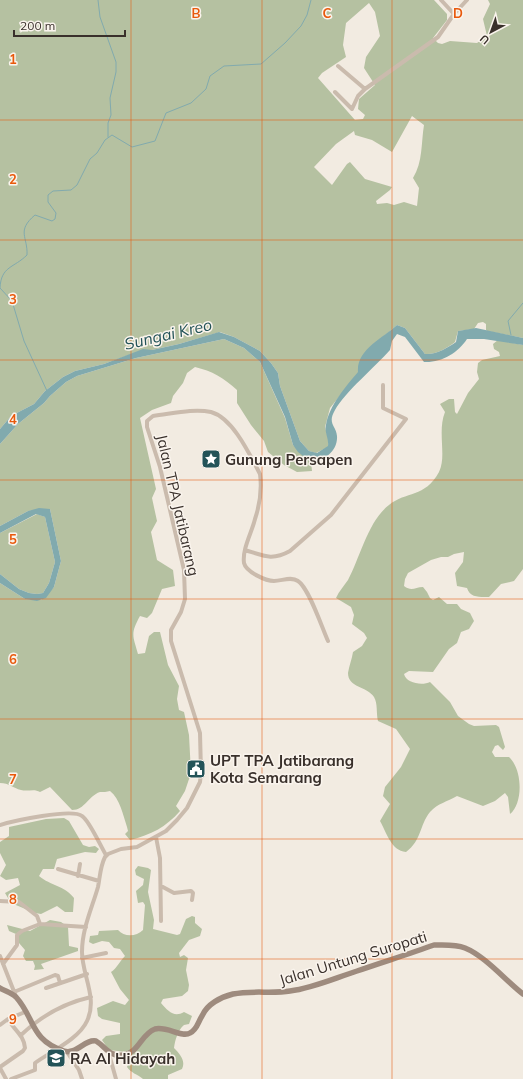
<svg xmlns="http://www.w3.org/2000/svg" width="523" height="1079" viewBox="0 0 523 1079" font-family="Mulish,sans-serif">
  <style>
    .green { fill: #b5c1a1; fill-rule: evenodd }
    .water { fill: #81aaae }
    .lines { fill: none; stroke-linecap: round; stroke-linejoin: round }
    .stream { stroke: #81aaae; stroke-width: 1 }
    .minor { stroke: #cabbad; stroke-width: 4 }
    .secondary { stroke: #9e8b7e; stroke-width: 5.5 }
    .grid { fill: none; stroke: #e8590c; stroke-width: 1; stroke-opacity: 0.55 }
    .labels { text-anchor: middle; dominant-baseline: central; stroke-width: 3; stroke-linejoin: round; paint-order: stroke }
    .poi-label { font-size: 15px; font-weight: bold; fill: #39302b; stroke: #faf4ed; text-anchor: start }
    .street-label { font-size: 15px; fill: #39302b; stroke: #faf4ed }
    .water-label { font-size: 16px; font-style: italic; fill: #235358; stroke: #faf4ed }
    .grid-label { font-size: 13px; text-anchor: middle; font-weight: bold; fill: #e8590c; stroke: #faf4ed; stroke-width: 3; stroke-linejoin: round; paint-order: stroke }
  </style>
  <rect width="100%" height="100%" fill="#f2ebe1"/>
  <!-- green -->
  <path class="green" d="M0,0H434L447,14V20L433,38L438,43L442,44L450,41L477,43L487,36L483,19L490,4L488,0H523V338L487,331L486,330V324L483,322L478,323L474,329L458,331L455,342C447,348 436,355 425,354L405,328L397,325L376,343L359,372L330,408L325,427L329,441L328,447L316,453L309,451L300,441L280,386L278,373L271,363L260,351L234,337L220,332L179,344L152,350H143L104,364L75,371L63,377L45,391L34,404L11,416L0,429ZM369,3L375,12L380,36L366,57L364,68L375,85L359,99L358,109L365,115L363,119L355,120L318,78L322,73L346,57L343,45L346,23ZM412,116L424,125C421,143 423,162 413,178L419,188L417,206L404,202L394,205L387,203L377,204L376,201L390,190L392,187L365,179L350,162L347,164L332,185L314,167L336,144L354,131L355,135L372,140L392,152Z
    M224,339L244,348L260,362L285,418L293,445L311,462L312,471L297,472L284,465L268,452L264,441L251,425L237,403V390C224,378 212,371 195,367L187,373L183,383L173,396L171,403L152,410L140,418L156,489L152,498L157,521L151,532L157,560L173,570L175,586L162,589L152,613L147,618L140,616C130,634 133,636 138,654L145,653L149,636L154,632H160L168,665L179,686L177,699L179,710L184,712L189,735L191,773L185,791L176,806L180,811C166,827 151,835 130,840L125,834L128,831L127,827C123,815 120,799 110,791C107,792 103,792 100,792C88,796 85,810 72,810L50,787L40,792C34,788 28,792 21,790C13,788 9,783 0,783V583L25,599L41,600L54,587L61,561L50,509L28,511L0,526V444L18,424L44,403L50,396L66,382L77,376L136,358Z
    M498,340L523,345V569L514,581L501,584L489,597C480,597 470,598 467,588L457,586L455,573L463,562L464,552L454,554L448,557H441L431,560L408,573L405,579L404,586C412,592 415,587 423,587L427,592L430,598L433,600L439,597L447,604H457L461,609L470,613L474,621L469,629L461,632L457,643L449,649L433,672L409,671L404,674C406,683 422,686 430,682L450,702L458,716L469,724L474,726L496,725L499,727L505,747L503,750L498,745L495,746L492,752L495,757H509C523,770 523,804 510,814L508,797L505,793L495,801L483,806L457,796C447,802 438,803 430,812C419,826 422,840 406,852C391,851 386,831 380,821L390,804L383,796L385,787L401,767L410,749L396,729L378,721C376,713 378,704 374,697C367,686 348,688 348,673C349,666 352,659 353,652L362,646L367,638L364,633L352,624L354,615L351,607L336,598C339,591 344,586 348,580C360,558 368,521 389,505C406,491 425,498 439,472C447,456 437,432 445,412L440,404L449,399H454L455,412L457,414L468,393L479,379L477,372L478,363L482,360L500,356L499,352L494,349L493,344Z
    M37,514L45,517L55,562L49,583L43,593L37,594L29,593L19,589L0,574V533Z
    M64,818L69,821L83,845L89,847L95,846L99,849L96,853L85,852L57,859L54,869H43L39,876C51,886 64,885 74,898L73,912H65L57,906L41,914L35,913L11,903L5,893L20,885L18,878L6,880L0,876L6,865L0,853V842L9,836V827L46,819Z
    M138,866L148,868L151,870L148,892L154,920L153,929L177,935L180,934L186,919L192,916L195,917V923L202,929L200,936L189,940L179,953L180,957L184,955L188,958L186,970L189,985L188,991L182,996L163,999L161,1003C168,1011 174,1018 184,1012L192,1016L189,1024L184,1025C178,1030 175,1040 174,1048C180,1054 186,1061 182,1069L168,1075V1079H143C137,1074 131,1073 127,1067L130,1059L126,1052L109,1050L102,1040L106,1036L120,1034V1023L102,1019L98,1016L97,1008L113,1001L125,1005L129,1000L120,989L111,972C117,968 119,962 125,956L120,949L114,948L109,942L102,941L93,944L89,942L90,936L98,935L99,931L118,930C124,937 136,937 143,930L145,905L143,902L138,903L136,891L143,885L144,879L136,875L135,870Z
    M50,920L61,922L68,927L69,946L78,948V951L41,964L44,969L34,970L35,966L33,961H26L23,956L25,950L19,943L16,934L9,931L7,925L30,931Z"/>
  <!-- water -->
  <path class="water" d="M397,325L405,328L425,354C436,355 447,348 456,342L458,331L476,328L523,338V345L484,339H467C458,353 441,363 424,362L405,337L397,334L392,341L390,350C375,367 345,392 335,410C327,424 336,425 337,436C338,451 324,461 311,462L298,452L293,445L285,417L260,362L244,348L224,339L136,358L77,376L66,382L50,396L44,403L18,424L0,444V429L11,416L34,404L45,391L63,377L75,371L104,364L143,349L152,350L179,344L219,332L234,337L260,351L271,363L278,373L280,386L300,441L309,451L317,453L328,446C329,438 324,432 326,425C329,406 346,386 358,372C356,350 383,338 397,325Z
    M39,508L50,509L61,561L54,587L46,598L37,601L25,599L0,583V574L19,589L29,593L37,594L43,593L49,583L55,562L45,517L36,514L0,533V526L28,511Z"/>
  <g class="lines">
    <!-- stream -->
    <path class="stream" d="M98,0L100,17L116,62V72L110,98L111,115L108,123V137
      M511,335L508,321L523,303
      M47,391L24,341L12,301L0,288C1,266 14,268 27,255C28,237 16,231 35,215L52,221L55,219L56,213L48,202V195L53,191L71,190L77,185L90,159L97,153L105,140L112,135L132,147L155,141L166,113L191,103L206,89L210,76L224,66L261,64L285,43L301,26L307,15L311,0"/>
    <!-- minor -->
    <path class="minor" d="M454,14L467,0
      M338,66L365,89L438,37L454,14L441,0
      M335,92L352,109L358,96L365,89
      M245,550C264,556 272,561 290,551L331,515L406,419L383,408V385
      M0,825C13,821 72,808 82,816C89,820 101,847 106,855
      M156,837L160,858L161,921
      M58,869L99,881
      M78,876L80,864
      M161,886L174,893L191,891L193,893L192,900
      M0,901L19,902L37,916L40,924
      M0,956L15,994
      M82,958L106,953
      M3,964L17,945V935L22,931L40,924L86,927
      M46,988L87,974
      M14,992L55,975L58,976L60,983
      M0,1025L8,1019L25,1012
      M21,1035C40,1017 64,1003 91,997
      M67,1052L79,1070L82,1079
      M109,1054L116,1079
      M0,1067L23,1051L25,1048C24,1035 14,1030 8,1019
      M0,1068L6,1079
      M11,1079L35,1070V1063C50,1052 79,1039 87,1021C98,998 82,975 82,952C82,929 92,908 98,887C100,877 100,867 105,857L108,854L121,849L137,847L166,831L177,820L187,808L200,782L201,772L200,733L171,641V630L181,612L185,599L184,570L160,467L147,427V421L153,416C171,414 193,408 211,412C233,418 250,455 260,474C262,489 260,504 255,519C252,532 242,549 244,563C246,572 266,581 274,581C282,581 291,576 298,581C309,588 322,628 328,641"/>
    <!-- secondary -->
    <path class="secondary" d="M0,988C5,991 12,993 16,997C35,1018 30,1040 64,1051C76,1055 85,1039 96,1041C106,1047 109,1057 123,1055C139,1053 141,1034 155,1029C167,1026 182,1038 190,1033C197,1030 198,1022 202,1016C207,1004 221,997 233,994C252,990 272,994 290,991C313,988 335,978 357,971C383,962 409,954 434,945C445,945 455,944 465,948C485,956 506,981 523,994"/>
  </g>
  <!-- grid -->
  <path class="grid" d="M131,0V1079M262,0V1079M392,0V1079M0,120H523M0,240H523M0,360H523M0,480H523M0,599H523M0,719H523M0,839H523M0,959H523"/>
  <!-- icons -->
  <defs>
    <symbol id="sight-square" viewBox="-11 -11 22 22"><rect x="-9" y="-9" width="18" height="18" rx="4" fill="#235358" stroke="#faf4ed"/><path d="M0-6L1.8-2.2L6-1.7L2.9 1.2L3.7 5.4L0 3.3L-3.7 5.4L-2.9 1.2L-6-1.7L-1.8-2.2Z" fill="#fff"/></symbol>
    <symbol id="civic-square" viewBox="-11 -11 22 22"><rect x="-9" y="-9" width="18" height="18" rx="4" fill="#235358" stroke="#faf4ed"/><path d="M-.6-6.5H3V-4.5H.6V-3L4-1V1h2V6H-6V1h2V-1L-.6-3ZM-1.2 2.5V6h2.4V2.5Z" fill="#fff"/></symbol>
    <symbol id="school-square" viewBox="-11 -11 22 22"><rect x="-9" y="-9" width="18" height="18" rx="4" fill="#235358" stroke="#faf4ed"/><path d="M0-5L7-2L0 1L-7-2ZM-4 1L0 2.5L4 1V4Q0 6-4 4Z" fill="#fff"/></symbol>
  </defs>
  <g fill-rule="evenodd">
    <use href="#sight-square" x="200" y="448" width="22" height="22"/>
    <use href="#civic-square" x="185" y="758" width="22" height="22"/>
    <use href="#school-square" x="45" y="1047" width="22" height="22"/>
  </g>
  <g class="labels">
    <!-- poi labels -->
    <g class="poi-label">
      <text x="225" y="459">Gunung Persapen</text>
      <text x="210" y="760">UPT TPA Jatibarang<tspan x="210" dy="17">Kota Semarang</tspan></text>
      <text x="70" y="1058">RA Al Hidayah</text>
    </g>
    <!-- street labels -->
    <g class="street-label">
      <text transform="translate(178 505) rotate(77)">Jalan TPA Jatibarang</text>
      <text transform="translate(353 958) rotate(-17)">Jalan Untung Suropati</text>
    </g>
    <!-- water labels -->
    <g class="water-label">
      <text transform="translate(168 334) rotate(-13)">Sungai Kreo</text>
    </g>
  </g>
  <g class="grid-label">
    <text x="196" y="18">B</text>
    <text x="327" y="18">C</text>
    <text x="458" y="18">D</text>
    <text x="13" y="64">1</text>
    <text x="13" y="184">2</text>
    <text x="13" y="304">3</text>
    <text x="13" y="424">4</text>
    <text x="13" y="544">5</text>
    <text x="13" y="664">6</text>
    <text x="13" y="784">7</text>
    <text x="13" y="904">8</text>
    <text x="13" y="1024">9</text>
  </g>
  <!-- north arrow -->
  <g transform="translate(491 32) rotate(221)" stroke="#faf4ed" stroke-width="3" paint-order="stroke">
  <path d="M0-3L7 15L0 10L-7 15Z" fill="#39302b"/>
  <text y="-6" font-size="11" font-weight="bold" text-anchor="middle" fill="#39302b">U</text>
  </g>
  <!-- scale -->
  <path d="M14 30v6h111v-6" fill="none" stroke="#39302b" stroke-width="2"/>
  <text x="20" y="30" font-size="12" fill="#39302b" stroke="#faf4ed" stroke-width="3" paint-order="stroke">200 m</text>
</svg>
